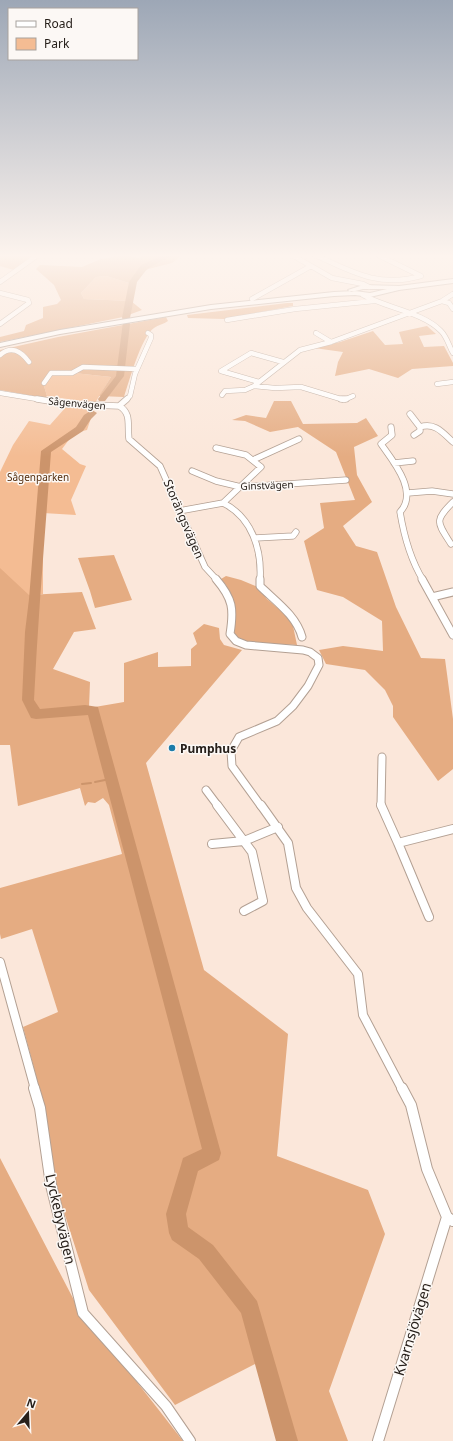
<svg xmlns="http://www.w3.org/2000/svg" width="453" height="1441" viewBox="0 0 453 1441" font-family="'Noto Sans',sans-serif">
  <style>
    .green { fill: #f4bc93 }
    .forest { fill: #e5ac82 }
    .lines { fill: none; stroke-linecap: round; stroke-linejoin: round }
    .stream { stroke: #cc946b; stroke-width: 2 }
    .river { fill: #cc946b; fill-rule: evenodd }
    .minor-far4-casing { stroke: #b3a093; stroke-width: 5.5 }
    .minor-far3-casing { stroke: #b3a093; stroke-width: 7 }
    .minor-far2-casing { stroke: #b3a093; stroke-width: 9 }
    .minor-far1-casing { stroke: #b3a093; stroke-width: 10 }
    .minor-casing { stroke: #b3a093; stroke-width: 12 }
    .secondary-casing { stroke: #b3a093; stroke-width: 2 }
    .minor-far4 { stroke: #fff; stroke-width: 4.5 }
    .minor-far3 { stroke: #fff; stroke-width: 5.5 }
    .minor-far2 { stroke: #fff; stroke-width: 7 }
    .minor-far1 { stroke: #fff; stroke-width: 8 }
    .minor { stroke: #fff; stroke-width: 10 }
    .secondary { fill: #fff; fill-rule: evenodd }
    .poi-dot { fill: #1c7ca9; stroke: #fcf8f5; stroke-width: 1.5 }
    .labels { text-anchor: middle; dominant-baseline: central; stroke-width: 3; stroke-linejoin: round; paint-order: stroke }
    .far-street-label { font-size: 10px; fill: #27201b; stroke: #fcf8f5 }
    .far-park-label { font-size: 10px; fill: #532d0d; stroke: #fcf8f5 }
    .street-label { font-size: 12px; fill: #27201b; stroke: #fcf8f5 }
    .poi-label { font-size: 12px; font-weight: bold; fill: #27201b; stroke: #fcf8f5; text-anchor: start }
    .near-street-label { font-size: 14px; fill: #27201b; stroke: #fcf8f5 }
  </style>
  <rect width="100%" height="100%" fill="#fbe7da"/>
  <!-- green -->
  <path class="green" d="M106,276L129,283L131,301L84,299L81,293L96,277Z
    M74,373L111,377L95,403L47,396L44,386L52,374Z
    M66,407L94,409L87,430L74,433L62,449L80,464L86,466L71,500L76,515L43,513V594L0,598V472L13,445L29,421L50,425Z"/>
  <!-- forest -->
  <path class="forest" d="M0,255H35L14,270L0,266Z
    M125,255L139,258L143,255H182L172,263L148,269L129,283L106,276L96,277L81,293L84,299L131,301L142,310L123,317L0,342V337L24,331L26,325L43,318V307L57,304L61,300L54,285L36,269L40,265L82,267L101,259Z
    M287,303H293V306L224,319L188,318L187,315Z
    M166,317L168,321C164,324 158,325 154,328C141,337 129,382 124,397L99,396L111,377L74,373L52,374L44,386L47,396L45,398L0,390V350L58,337Z
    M427,326L436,334L419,336L424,347L444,346L453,363V366L412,369L398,378L369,369L335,376L338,362L343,352L314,348L340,342L373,331L385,345L403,344L399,332Z
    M274,401H291L303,424L357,423L366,418L378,436L354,447L357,475L372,502L343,526L356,546L377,552L396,607L421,658L445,659L453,719V769L438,781L393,717V706L385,690L365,670L326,664L319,650L343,646L383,651L382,621L343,597L317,590L304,541L324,528L320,503L355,500L336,452L298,427L270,432L245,421L232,420L246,415L266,418Z
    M114,555L132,600L95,608L90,591L78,558Z
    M0,568L29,595L82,592L96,629L74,632L53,669L90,682L89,708L124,702V663L158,652V667L191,666V649L197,644L193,633L204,624L219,628L220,639L224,645L242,650L146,763L204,970L288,1034L277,1156L368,1190L385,1234L329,1391L348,1441H291L265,1359L175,1405L89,1290L55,1184L44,1106L23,1027L58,1012L32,929L1,939L0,934V888L122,854L109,805L103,798L95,803L88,802L85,806L80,788L18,806L10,745H0Z
    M226,576L241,580L258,587L267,599L286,615L293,626L297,645C279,644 247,648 234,635L236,610L226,585L221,579Z
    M0,1158L76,1304L183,1441H0Z"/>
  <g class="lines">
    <!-- stream -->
    <path class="stream" d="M95,782L110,779
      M82,784L91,783"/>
    <!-- river -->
    <path class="river" d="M163,255H173L147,269L137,282L130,318L129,320H123L122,318L129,282L141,265Z
      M123,322H129L130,324L124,376L105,401H99L98,399L116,376Z
      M92,410L97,413L91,419L83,431L51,452C45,535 38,617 34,700L40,709L85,705L98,707L99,711L221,1153L219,1160L198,1171L186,1214L188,1227L213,1245L257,1301L298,1441H276L241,1313L199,1259L172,1240L169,1233L166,1214L181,1165L183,1158L202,1149L88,715L36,719L31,718L22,700L25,632L29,599L41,451L76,427L84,415Z"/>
    <defs>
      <path id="minor-far4" d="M292,255L332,278L363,284L369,287
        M315,255C352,272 379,288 421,276L378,255
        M0,282L38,255
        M0,293L28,300L29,303L0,324
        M363,295C386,308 423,312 441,331C447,337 449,346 453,353
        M252,299L311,266
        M442,301L449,303L453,309
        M227,320L295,309L374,301
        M316,333L331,342
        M0,355C11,345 21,351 29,362
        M259,382L221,371L251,353L283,362
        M44,383L51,373H72L83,367L137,369
        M437,384L453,382
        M254,386L275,388L301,387L344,400
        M0,393L43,400
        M222,395L225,391L245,390L254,386L300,350L331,342L442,301L453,294
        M126,400L130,396L135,374L151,338V335L148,333
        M344,400L353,396"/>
      <path id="minor-far3" d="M37,399L68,404L119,406C132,413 127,426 129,439L160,466L205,567L217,580
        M341,399H346
        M119,406L127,399
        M410,414L420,427
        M391,427L392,435L381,444C393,461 419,492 400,512C404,536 410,559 423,580
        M420,427C435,422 443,433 453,442
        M414,435L420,431V427
        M255,459L299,439
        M394,463L413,461
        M192,471L216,481L241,487L346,480
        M408,493L432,491L453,494
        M223,503C252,517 262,550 260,580
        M179,511L223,503L261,467L246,455L216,448
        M255,538L293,536L296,532
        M451,544C437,522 434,521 453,502"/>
      <path id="minor-far2" d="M216,579C233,599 234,609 230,634L236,641L246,645L303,650L310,652L318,658L319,665L308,686L293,706L277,721L239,737L231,751L232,766L261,806
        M260,579V586C275,601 296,615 302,637
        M422,579L453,635
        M432,597L453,592
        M206,790L218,806
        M381,806L382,757"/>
      <path id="minor-far1" d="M217,805L252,852L263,901L244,911
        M261,805L288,843L296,888L307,908L358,974L363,1015L402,1089
        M381,805L398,843L453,829
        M398,843L429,917
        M212,844L244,841L278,827
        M0,962L35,1089"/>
      <path id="minor" d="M34,1088L40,1108L51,1185L83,1313L166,1406L190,1441
        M402,1088L411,1105L427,1169L447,1217L453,1221
        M378,1441L447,1217"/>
      <path id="secondary" d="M453,279V283L399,290L370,297L355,295L334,296L211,309L60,334L0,347V343L60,330L211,305L334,292L355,291L370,293L387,289H363L351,292L348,290L363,285L399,286Z"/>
    </defs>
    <!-- minor-far4 casing -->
    <use href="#minor-far4" class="minor-far4-casing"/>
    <!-- minor-far3 casing -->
    <use href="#minor-far3" class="minor-far3-casing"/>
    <!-- minor-far2 casing -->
    <use href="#minor-far2" class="minor-far2-casing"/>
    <!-- minor-far1 casing -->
    <use href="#minor-far1" class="minor-far1-casing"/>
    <!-- minor casing -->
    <use href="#minor" class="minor-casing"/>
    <!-- secondary casing -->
    <use href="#secondary" class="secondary-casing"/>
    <!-- minor-far4 -->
    <use href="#minor-far4" class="minor-far4"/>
    <!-- minor-far3 -->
    <use href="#minor-far3" class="minor-far3"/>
    <!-- minor-far2 -->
    <use href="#minor-far2" class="minor-far2"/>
    <!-- minor-far1 -->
    <use href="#minor-far1" class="minor-far1"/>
    <!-- minor -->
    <use href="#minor" class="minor"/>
    <!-- secondary -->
    <use href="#secondary" class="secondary"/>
  </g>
  <!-- sky -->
  <linearGradient id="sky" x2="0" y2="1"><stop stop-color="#9da7b6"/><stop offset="0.56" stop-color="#fdf4ee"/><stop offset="1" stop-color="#fdf4ee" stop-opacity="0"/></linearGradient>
  <rect width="453" height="457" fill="url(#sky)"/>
  <!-- markers -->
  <circle class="poi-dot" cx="172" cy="748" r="4"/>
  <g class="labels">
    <!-- far-street labels -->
    <g class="far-street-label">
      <text transform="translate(77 403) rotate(5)">Sågenvägen</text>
      <text transform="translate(267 485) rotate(-2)">Ginstvägen</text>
    </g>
    <!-- far-park labels -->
    <g class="far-park-label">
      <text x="38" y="477">Sågenparken</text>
    </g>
    <!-- street labels -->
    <g class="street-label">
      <text transform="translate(184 519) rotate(67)">Storängsvägen</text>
    </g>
    <!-- poi labels -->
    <g class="poi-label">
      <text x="180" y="748">Pumphus</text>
    </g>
    <!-- near-street labels -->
    <g class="near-street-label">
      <text transform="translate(61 1219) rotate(77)">Lyckebyvägen</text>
      <text transform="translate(412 1329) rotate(-73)">Kvarnsjövägen</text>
    </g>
  </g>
  <!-- legend -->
  <rect x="8" y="8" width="130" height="52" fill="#fcf8f5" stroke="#a7a29e"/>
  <rect x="16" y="21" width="20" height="6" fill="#ffffff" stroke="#a7a29e"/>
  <text x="44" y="28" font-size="12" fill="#27201b">Road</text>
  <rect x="16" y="38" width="20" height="12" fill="#f4bc93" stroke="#a7a29e"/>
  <text x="44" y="48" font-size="12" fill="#27201b">Park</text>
  <!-- north arrow -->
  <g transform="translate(28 1413) rotate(19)" stroke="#fcf8f5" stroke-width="3" paint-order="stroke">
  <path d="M0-3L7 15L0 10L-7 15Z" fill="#27201b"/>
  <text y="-6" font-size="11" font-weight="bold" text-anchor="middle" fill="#27201b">N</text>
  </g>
</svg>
